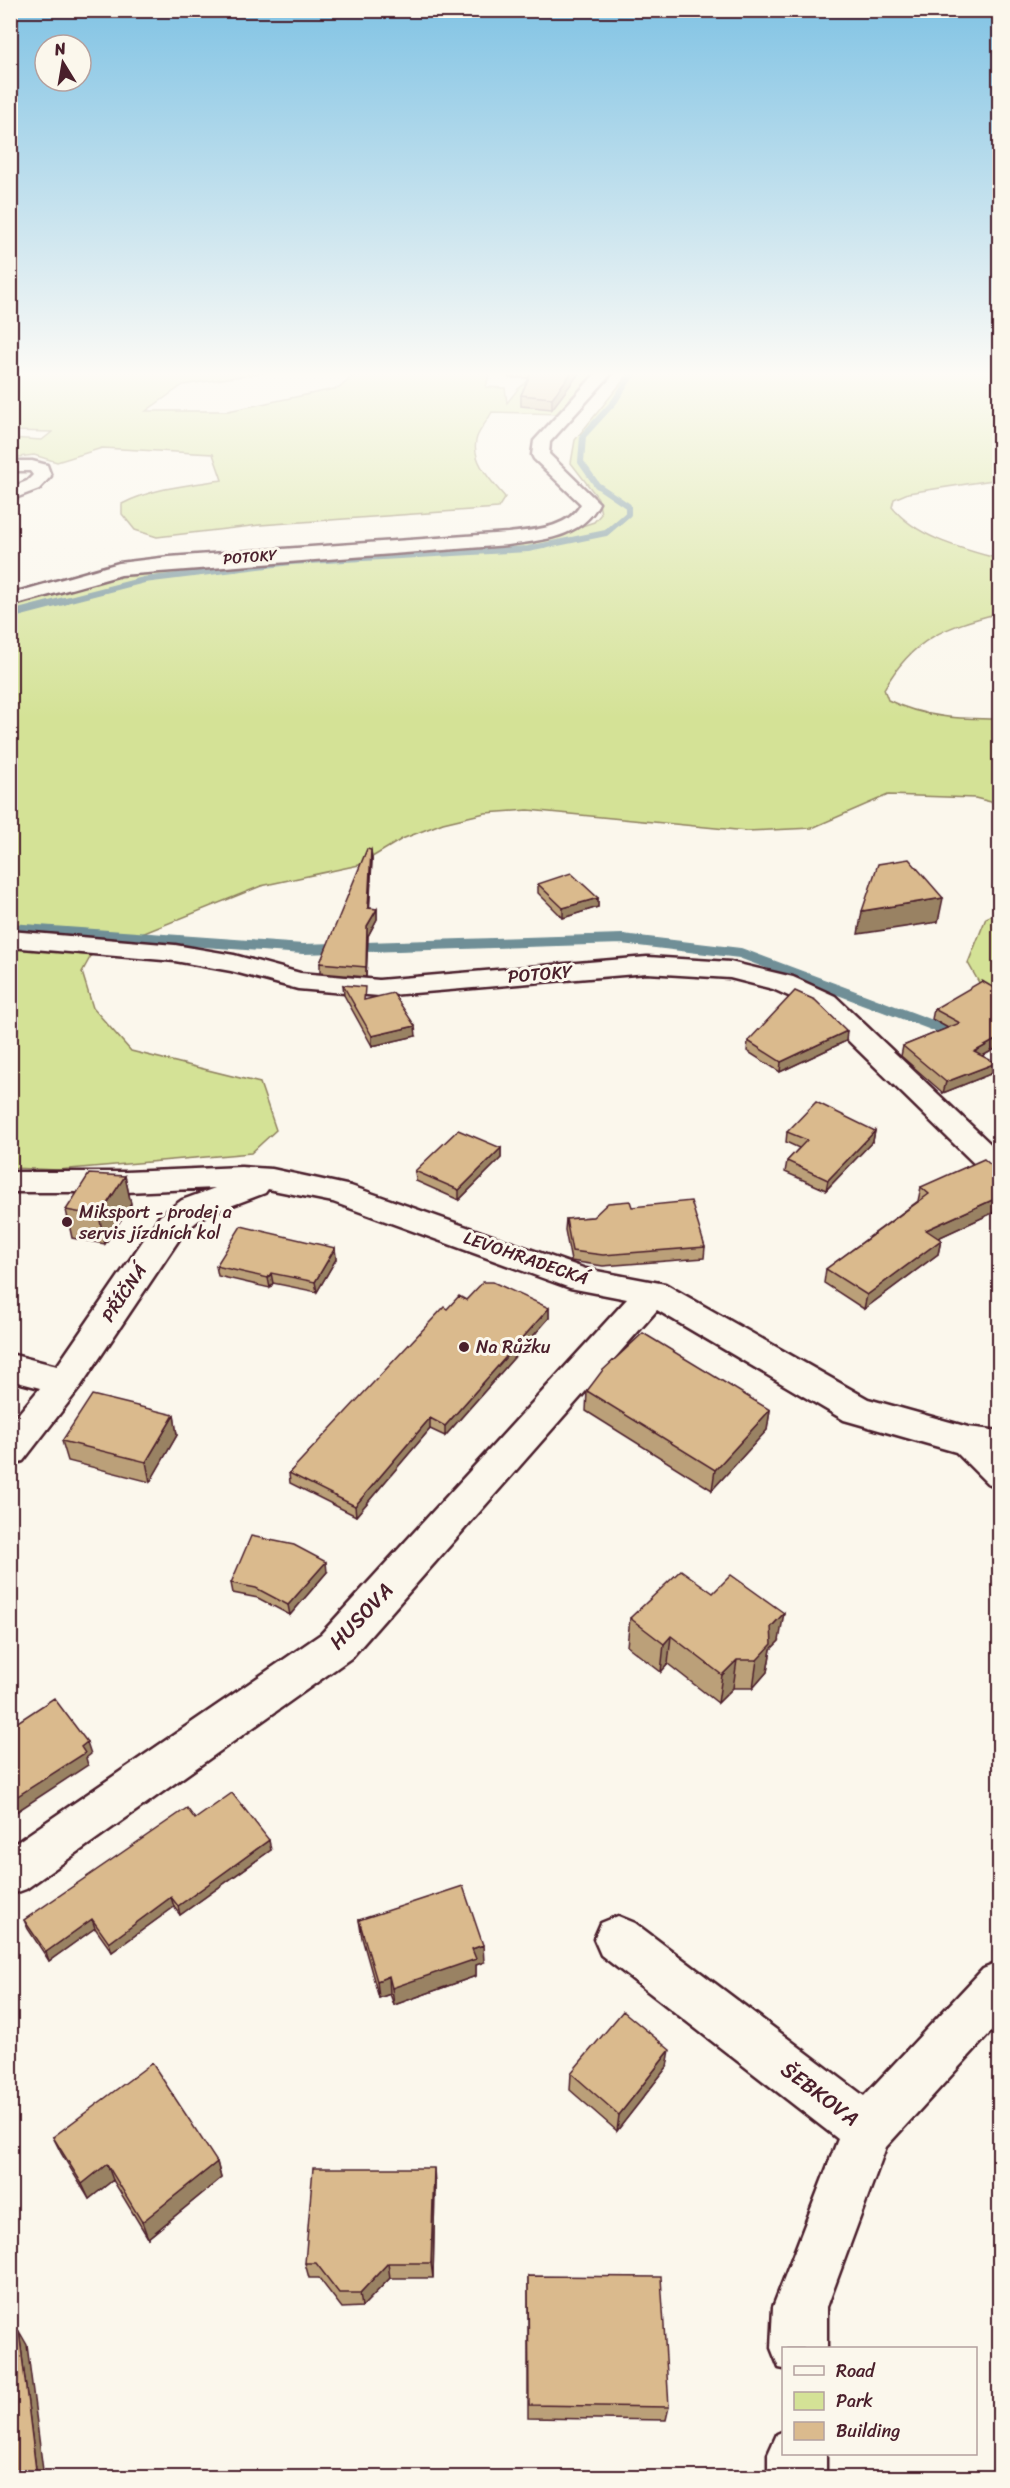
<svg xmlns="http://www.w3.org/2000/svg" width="1010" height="2488" viewBox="0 0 1010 2488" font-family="Sriracha,sans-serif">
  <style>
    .green { fill: #d4e296; stroke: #8f8060; stroke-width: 1.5 }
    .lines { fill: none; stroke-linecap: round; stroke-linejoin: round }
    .stream-far2 { stroke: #6f8f97; stroke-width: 6 }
    .stream-far1 { stroke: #6f8f97; stroke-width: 8 }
    .stream { stroke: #6f8f97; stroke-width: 10 }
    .minor-casing { stroke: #4a1f2b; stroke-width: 5 }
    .minor { fill: #fbf7ec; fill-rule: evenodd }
    .wall { fill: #bba079; stroke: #4a1f2b; stroke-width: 1.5 }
    .shaded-wall { fill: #998263; stroke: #4a1f2b; stroke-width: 1.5 }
    .building { fill: #daba8d; stroke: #4a1f2b; stroke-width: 1.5 }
    .poi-dot { fill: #4a1f2b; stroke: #fbf7ec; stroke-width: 2 }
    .labels { text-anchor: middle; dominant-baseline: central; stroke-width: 6; stroke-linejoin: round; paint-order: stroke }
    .far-street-label { font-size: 15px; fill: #4a1f2b; stroke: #fbf7ec }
    .street-label { font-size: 18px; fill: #4a1f2b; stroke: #fbf7ec }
    .poi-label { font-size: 18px; fill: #4a1f2b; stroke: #fbf7ec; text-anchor: start }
    .near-street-label { font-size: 21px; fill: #4a1f2b; stroke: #fbf7ec }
  </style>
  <rect width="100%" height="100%" fill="#fbf7ec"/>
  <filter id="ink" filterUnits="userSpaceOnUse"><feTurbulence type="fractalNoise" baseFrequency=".0167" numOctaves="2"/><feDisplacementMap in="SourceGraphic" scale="12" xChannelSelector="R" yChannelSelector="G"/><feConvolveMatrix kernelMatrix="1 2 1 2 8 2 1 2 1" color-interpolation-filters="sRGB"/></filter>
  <g filter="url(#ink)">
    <!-- green -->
    <path class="green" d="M11,371H274L183,385L146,411H228L339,388L353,376L343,371H490L486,387L505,388L507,403L518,389L540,371L599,374L561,414L492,412C488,420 480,429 477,437C469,459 492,482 505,497L498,508L260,525L157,537L135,530L122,514V504C153,488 188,485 222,480L213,454L102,448L57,462L34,455L11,458L10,438L42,440L52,432L11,431Z
      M631,371H999V479L908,493L894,499L892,507C917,538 963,549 999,559V613C945,627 913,638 884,689L888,700C924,718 961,719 999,719V804L975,798L888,795L812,828L747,831L528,810L485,813L443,823L402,839L359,865L261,886L92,954L82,972L93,1008L131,1051L260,1083L276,1130L251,1153L58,1170L11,1168L10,604L95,579L159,569L570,530L594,522L601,514L598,498L571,463L575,440Z
      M999,912V1002L986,995L968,963L986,918Z"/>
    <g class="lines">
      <!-- stream-far2 -->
      <path class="stream-far2" d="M58,602L144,580L291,562L528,549L606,533L628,514V506L597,485L581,462L583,436L614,402L634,371"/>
      <!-- stream-far1 -->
      <path class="stream-far1" d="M10,615L64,601"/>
      <!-- stream -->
      <path class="stream" d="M10,928L303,949L622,939L740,953L956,1034"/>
      <defs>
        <path id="minor" d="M598,371H614L550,442L549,454L599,503C582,538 542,540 508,545L121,575L10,606V594L119,563L169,557L508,533C533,530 568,529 581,504L534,459L532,455L534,441Z
          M10,461H32L47,465L51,476L39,489L10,500V488L27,481L33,475L30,471H10Z
          M10,931L175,945L234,955L300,973L379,980L647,957L730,962L793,977L835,996L1000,1153V1181L989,1178L815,1008L773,989L730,978L647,973L379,996L298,989L231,971L175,961L10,947Z
          M241,1167L272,1169L351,1186L586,1269L665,1284L868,1399L968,1427L1000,1431V1487L987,1483L956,1452L844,1420L657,1310L351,1658L26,1889L10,1895V1847L321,1634L627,1299L570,1288L333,1202L268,1189L265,1193L204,1216L184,1232L78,1390L23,1461L10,1465V1424L40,1388L10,1380V1354L57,1366L160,1216L182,1200L215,1188L126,1192H10V1172H126Z
          M618,1916L635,1923L864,2096L983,1969L1000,1962V2022L886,2147L827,2307V2348H784V2369L779,2368L771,2348L773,2307L838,2139L601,1955L594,1939L601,1923Z
          M784,2431V2454H826V2478H768V2454L777,2434Z"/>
      </defs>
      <!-- minor casing -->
      <use href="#minor" class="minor-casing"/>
      <!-- minor -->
      <use href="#minor" class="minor"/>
    </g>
    <!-- wall -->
    <path class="wall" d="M505,371H596L593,373L580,372L552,409L521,406V395L529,378H509Z
      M371,850L372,859L369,908L377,909V919L368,936L366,977L320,973V963Z
      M538,884L598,898V907L563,918L538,893Z
      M343,985L365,1000L416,1036L372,1046L344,995Z
      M999,991V1047L982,1056L993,1073L943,1093L901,1056L903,1046L948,1028L932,1019L934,1009Z
      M748,1041H846L780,1072L747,1051Z
      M875,1131L873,1141L826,1190L785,1172L787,1161L799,1148L786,1142L787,1132Z
      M501,1148V1158L459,1200L416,1181L415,1171Z
      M125,1176L131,1204L105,1244L72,1238L66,1210Z
      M921,1187L999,1210L938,1238L941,1240L938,1254L864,1309L824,1283L826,1269L918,1201Z
      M632,1207L705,1247L704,1258L603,1266L571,1261L565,1230L566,1219L593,1217Z
      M335,1248L336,1259L317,1292L273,1283L270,1288L218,1276L216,1266Z
      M466,1300L549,1308V1318L445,1436L430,1429L356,1516L290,1483L289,1473L447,1309Z
      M999,1329V1342L997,1340Z
      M587,1391L770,1410L767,1430L712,1490L586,1411Z
      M174,1415L177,1435L150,1482L68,1461L62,1441Z
      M327,1572L290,1615L258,1598L233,1593L231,1583Z
      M630,1618L779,1641L771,1649L767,1672L753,1688H733L718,1703L668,1664L661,1672L627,1646Z
      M195,1819L271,1850L180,1915L174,1907L112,1952L95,1928L49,1961L28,1929L24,1920Z
      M359,1920L484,1962L476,1965V1976L394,2005L390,1994L379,1998L362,1938Z
      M667,2067L617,2131L570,2090L571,2073Z
      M53,2137L217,2162L221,2178L148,2238L113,2180L89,2199L61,2153Z
      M435,2184L433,2278H390L362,2307L342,2308L319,2278H309L305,2263Z
      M528,2276L669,2407L666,2420L528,2418Z"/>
    <!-- shaded-wall -->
    <path class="shaded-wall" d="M573,371H580V372L552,409V398Z
      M371,850L372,859L369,918L368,908Z
      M598,898V907L563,918V908Z
      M943,898L938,922L858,934L862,911Z
      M377,909V919L368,936L366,977V967L367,926Z
      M415,1026L416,1036L372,1046V1036Z
      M847,1031L846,1041L780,1072L781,1062Z
      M999,1038V1047L971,1062L974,1052Z
      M996,1063L993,1073L943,1093L946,1082Z
      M875,1131L873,1141L826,1190L828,1180Z
      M501,1148V1158L459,1200V1190Z
      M125,1176L131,1204L105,1244L99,1216Z
      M999,1197V1210L923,1245L926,1230Z
      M941,1240L938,1254L864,1309L867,1295Z
      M335,1248L336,1259L317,1292L315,1282Z
      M271,1273L273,1283L270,1288L268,1278Z
      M549,1308V1318L445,1436V1426Z
      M770,1410L767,1430L712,1490L715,1470Z
      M174,1415L177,1435L150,1482L146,1462Z
      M430,1418V1429L356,1516L355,1506Z
      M326,1562L327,1572L290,1615L288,1605Z
      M784,1613L779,1641L771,1649L767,1672L753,1688L757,1660L771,1627Z
      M671,1636L668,1664L661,1672L664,1644Z
      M737,1660L733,1688L718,1703L722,1675Z
      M87,1742L91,1754L86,1758L88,1765L10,1816V1801Z
      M269,1840L271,1850L180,1915L178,1906Z
      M171,1897L174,1907L112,1952L109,1943Z
      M92,1919L95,1928L49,1961L46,1952Z
      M483,1945L484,1962L476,1965V1976L394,2005L392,1988L472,1949Z
      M389,1976L390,1994L379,1998L377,1981Z
      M670,2050L667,2067L617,2131L619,2115Z
      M217,2162L221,2178L148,2238L142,2222Z
      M107,2164L113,2180L89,2199L82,2184Z
      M434,2168L435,2184L433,2278L431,2263Z
      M388,2263L390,2278L362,2307L360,2293Z
      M19,2331L27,2345L44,2478H37Z"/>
    <!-- building -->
    <path class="building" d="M532,371H573L552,398L521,395Z
      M367,849L371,850L368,908L377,909L367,926L366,967L320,963Z
      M909,859L943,898L862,911L878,864Z
      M571,873L598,898L563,908L538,884Z
      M982,981L999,991V1038L974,1052L996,1063L946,1082L903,1046L960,1023L934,1009Z
      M343,985L365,987L364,1000L393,993L415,1026L372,1036Z
      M795,991L815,1000L847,1031L781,1062L748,1041Z
      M816,1102L875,1131L828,1180L787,1161L807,1140L787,1132Z
      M458,1130L501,1148L459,1190L415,1171Z
      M984,1159L992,1166L999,1167V1197L926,1230L941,1240L867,1295L826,1269L929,1194L921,1187Z
      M89,1174L125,1176L99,1216L66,1210Z
      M630,1201L632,1207L691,1201L705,1247L603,1255L572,1251L566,1219L593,1217L608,1203Z
      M241,1226L335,1248L315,1282L271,1273L268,1278L216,1266Z
      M483,1282H493L549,1308L445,1426L430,1418L355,1506L289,1473L444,1307L447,1309L459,1296L466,1300Z
      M643,1333L770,1410L715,1470L587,1391L602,1371Z
      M92,1395L174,1415L146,1462L62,1441Z
      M251,1536L294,1545L326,1562L288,1605L256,1588L231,1583Z
      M681,1570L713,1593L731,1575L784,1613L771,1627L772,1644L757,1660H737L722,1675L671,1636L664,1644L630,1618Z
      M54,1698L87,1742L81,1747L85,1753L10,1801V1727Z
      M232,1793L269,1840L178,1906L171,1897L109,1943L92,1919L46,1952L24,1920L187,1808L195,1819Z
      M463,1886L483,1945L472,1949L476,1959L392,1988L389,1976L377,1981L359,1920Z
      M623,2011L670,2050L619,2115L571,2073Z
      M152,2063L217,2162L142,2222L107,2164L82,2184L53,2137Z
      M313,2168H434L431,2263H388L360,2293H339L316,2263H305Z
      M528,2276L661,2277L669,2407L529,2405Z
      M19,2331L37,2478H10V2334Z"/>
  </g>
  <!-- sky -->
  <linearGradient id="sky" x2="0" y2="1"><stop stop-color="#81c3e4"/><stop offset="0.52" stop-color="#fdfbf6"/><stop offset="1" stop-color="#fdfbf6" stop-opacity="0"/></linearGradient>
  <rect width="1010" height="719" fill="url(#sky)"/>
  <!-- markers -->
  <g class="poi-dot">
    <circle cx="67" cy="1222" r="6"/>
    <circle cx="464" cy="1347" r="6"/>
  </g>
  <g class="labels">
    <!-- far-street labels -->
    <g class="far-street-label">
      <text transform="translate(250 557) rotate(-5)">POTOKY</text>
    </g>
    <!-- street labels -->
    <g class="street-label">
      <text transform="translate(540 974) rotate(-5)">POTOKY</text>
      <text transform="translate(526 1258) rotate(19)">LEVOHRADECKÁ</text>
      <text transform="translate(124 1293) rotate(-56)">PŘÍČNÁ</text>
    </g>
    <!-- poi labels -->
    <g class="poi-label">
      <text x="79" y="1212">Miksport - prodej a<tspan x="79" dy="21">servis jízdních kol</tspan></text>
      <text x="476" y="1347">Na Růžku</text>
    </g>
    <!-- near-street labels -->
    <g class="near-street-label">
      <text transform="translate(361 1616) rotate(-47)">HUSOVA</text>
      <text transform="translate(820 2094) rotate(37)">ŠEBKOVA</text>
    </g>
  </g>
  <!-- margin -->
  <rect width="1010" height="2488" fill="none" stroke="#fbf7ec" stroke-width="36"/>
  <rect x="18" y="18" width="974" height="2452" fill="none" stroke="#4a1f2b" stroke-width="2" filter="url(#ink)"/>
  <!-- legend -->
  <rect x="782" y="2347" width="195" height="108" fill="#fbf7ec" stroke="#b4a19f" stroke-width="1.5"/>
  <rect x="794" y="2366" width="30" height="9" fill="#fbf7ec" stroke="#b4a19f" stroke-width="1.5"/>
  <text x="836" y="2377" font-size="18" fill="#4a1f2b">Road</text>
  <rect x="794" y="2392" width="30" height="18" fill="#d4e296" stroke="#b4a19f" stroke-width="1.5"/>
  <text x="836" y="2407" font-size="18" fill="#4a1f2b">Park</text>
  <rect x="794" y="2422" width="30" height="18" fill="#daba8d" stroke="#b4a19f" stroke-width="1.5"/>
  <text x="836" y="2437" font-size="18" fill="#4a1f2b">Building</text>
  <!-- north arrow -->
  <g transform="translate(63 63) rotate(349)"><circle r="28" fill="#fbf7ec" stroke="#b4a19f" stroke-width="1.5"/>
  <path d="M0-4.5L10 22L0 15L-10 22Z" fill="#4a1f2b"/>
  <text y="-9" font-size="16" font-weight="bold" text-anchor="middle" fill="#4a1f2b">N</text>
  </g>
</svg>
